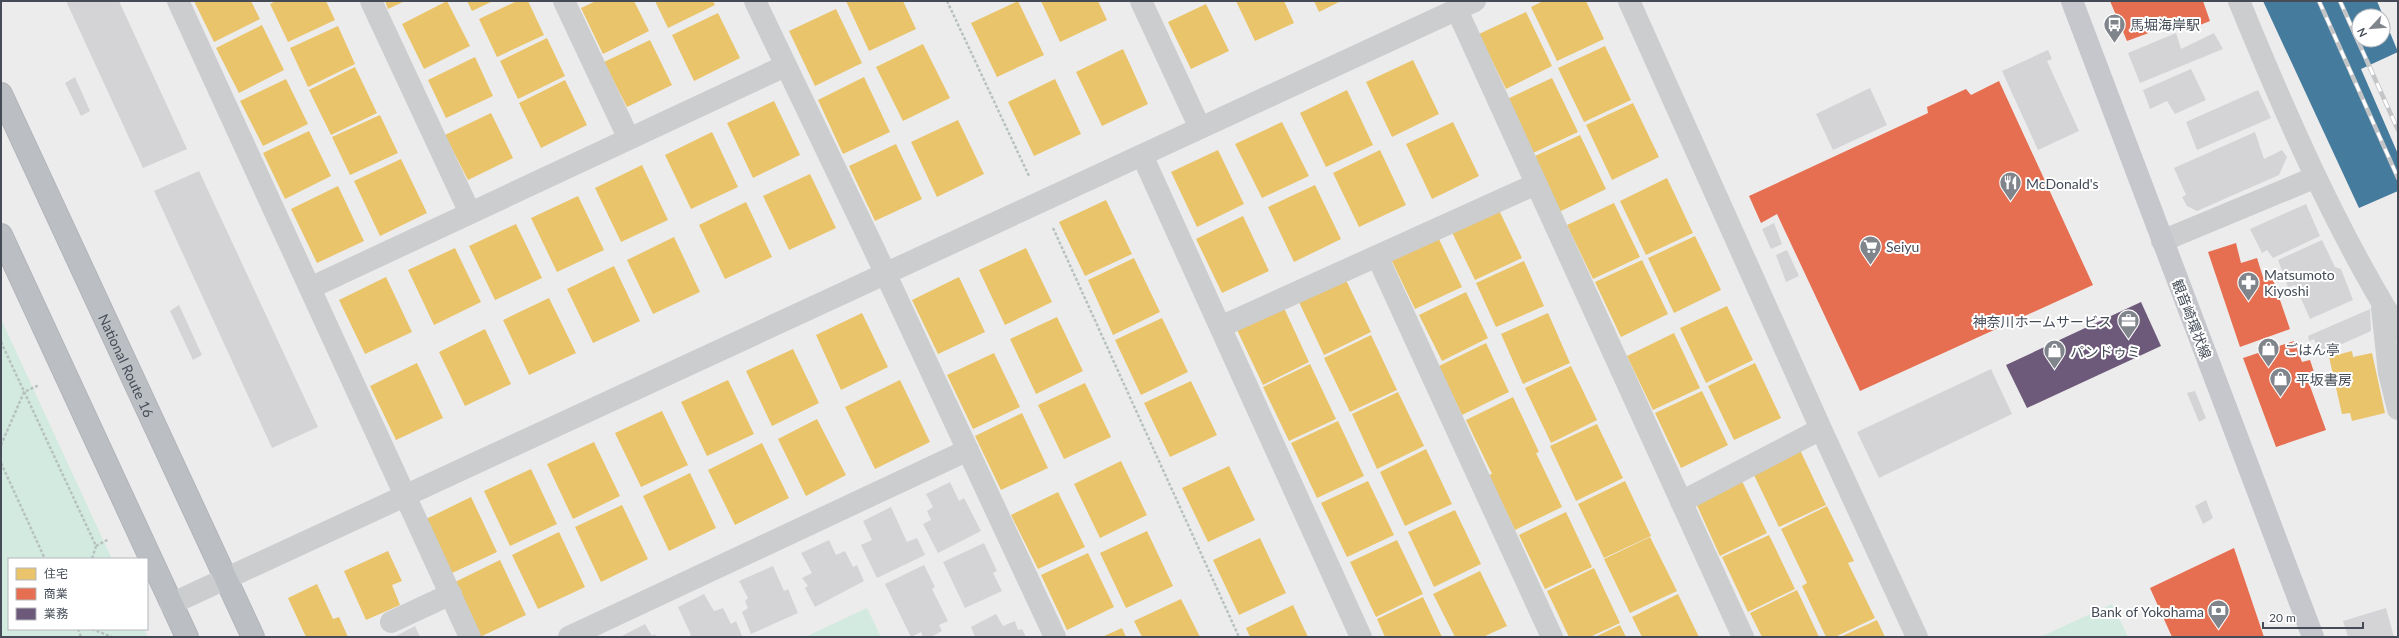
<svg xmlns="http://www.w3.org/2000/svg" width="2399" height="638" viewBox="0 0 2399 638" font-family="Lato,'Noto Sans JP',sans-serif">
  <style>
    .green { fill: #d2eadf }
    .homes { fill: #e9c46a }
    .shops { fill: #e76f51 }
    .offices { fill: #6d597a }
    .public { fill: #457b9d; fill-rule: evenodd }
    .building { fill: #d4d4d6 }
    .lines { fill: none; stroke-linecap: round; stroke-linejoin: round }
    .highway-casing { stroke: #b2b4ba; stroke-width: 24 }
    .path { stroke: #b7c2c0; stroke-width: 2.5; stroke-dasharray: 3 2; stroke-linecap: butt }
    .minor { stroke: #cbcdcf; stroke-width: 22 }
    .major { stroke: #c6c7cc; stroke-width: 22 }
    .highway { stroke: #bbbec3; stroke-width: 22 }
    .rail-casing { stroke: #c3c5c7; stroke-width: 4.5 }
    .rail { stroke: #fff; stroke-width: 3; stroke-dasharray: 9; stroke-linecap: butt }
    .labels { text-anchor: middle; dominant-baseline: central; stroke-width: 4; stroke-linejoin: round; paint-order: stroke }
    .poi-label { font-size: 14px; fill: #454c57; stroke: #fff; text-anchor: start }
    .street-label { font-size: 14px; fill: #454c57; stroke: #fff }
  </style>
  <rect width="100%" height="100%" fill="#edecec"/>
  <!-- green -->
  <path class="green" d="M1,319L112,559H9V629H144L148,637H1Z
    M2112,604L2128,637H2040Z
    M867,608L881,637H805Z"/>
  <!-- homes -->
  <path class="homes" d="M194,1H251L260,19L214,42Z
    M276,1H326L335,20L288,42L270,4Z
    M385,1H405L388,9Z
    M447,1L470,46L424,69L402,24Z
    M467,1H493L472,11Z
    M517,1H528L544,35L497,57L479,19Z
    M596,1H634L649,31L603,54L581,8Z
    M655,1H713L715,5L668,28Z
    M846,1H903L916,29L869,51Z
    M1018,1L1044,55L997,77L971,23Z
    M1041,1H1098L1107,20L1060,42Z
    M1236,1H1284L1294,23L1255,41Z
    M1314,1H1341L1319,12Z
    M1543,1H1586L1604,39L1557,61L1531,7Z
    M1206,4L1229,51L1191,69L1168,22Z
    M836,9L862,63L815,86L789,31Z
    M1526,12L1552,66L1506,89L1479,34Z
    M718,13L740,58L694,81L672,35Z
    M262,25L284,70L239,93L216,48Z
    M338,26L355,64L308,87L290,48Z
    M547,38L565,76L518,99L500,61Z
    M650,40L672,85L627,107L604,62Z
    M923,44L950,98L903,121L876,67Z
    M1605,46L1631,100L1584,122L1558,68Z
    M1123,49L1148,104L1102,126L1076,72Z
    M475,57L493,96L446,118L428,80Z
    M1413,60L1439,114L1392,137L1366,82Z
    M355,67L377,113L331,135L309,90Z
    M864,77L890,132L843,154L818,100Z
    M1552,78L1578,132L1531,154L1505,100Z
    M286,79L308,124L263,146L240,101Z
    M1055,79L1081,134L1034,156L1008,102Z
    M565,80L587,125L541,148L519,103Z
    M1347,90L1373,145L1326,167L1300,113Z
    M774,101L800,155L753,178L727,123Z
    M1633,103L1659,157L1612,180L1586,125Z
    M491,113L513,158L468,180L445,135Z
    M380,115L398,153L350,175L332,137Z
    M958,120L984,174L937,197L911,142Z
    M1282,122L1309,176L1262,198L1235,144Z
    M1453,122L1479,176L1432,199L1406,144Z
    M309,131L331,176L285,199L263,153Z
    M712,132L738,187L691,209L665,155Z
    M1580,135L1606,189L1559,212L1533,157Z
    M896,144L922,199L875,221L849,166Z
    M1218,150L1244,204L1197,227L1171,172Z
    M1380,150L1406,205L1359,227L1333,173Z
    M401,159L427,213L380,236L354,181Z
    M642,165L668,220L621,242L595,188Z
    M810,174L836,228L789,250L763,196Z
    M1667,178L1693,233L1646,255L1620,201Z
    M1315,185L1341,239L1294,262L1268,207Z
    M338,186L364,241L317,263L291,209Z
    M578,196L604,250L557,272L531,218Z
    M1106,200L1132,254L1085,276L1059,222Z
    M746,202L772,257L725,279L699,225Z
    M1614,203L1640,257L1593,279L1567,225Z
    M1496,204L1522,258L1475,280L1449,226Z
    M1243,216L1269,271L1222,293L1196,239Z
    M516,224L542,278L495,300L469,246Z
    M1436,233L1462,287L1415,309L1389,255Z
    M1695,236L1721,290L1674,313L1648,258Z
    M674,237L700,292L653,314L627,260Z
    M455,248L481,302L434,325L408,270Z
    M1026,248L1052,302L1005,325L979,270Z
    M1134,258L1160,312L1113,335L1088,280Z
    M1642,260L1668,314L1621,337L1595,282Z
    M1524,261L1544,306L1496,327L1476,283Z
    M614,266L640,321L593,343L567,289Z
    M386,277L412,332L365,354L339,300Z
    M959,277L985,332L938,354L912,300Z
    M1345,278L1371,332L1324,355L1298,300Z
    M1466,292L1488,338L1442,361L1419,315Z
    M549,298L576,353L529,375L503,320Z
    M1727,306L1753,360L1706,383L1680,328Z
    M1284,308L1309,362L1263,385L1237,330Z
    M862,313L888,367L841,390L816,335Z
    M1548,313L1570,363L1523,384L1501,334Z
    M1057,317L1083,371L1036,394L1010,339Z
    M1162,318L1188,372L1141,395L1115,340Z
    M485,329L511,384L465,406L439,352Z
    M1674,333L1700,388L1653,410L1627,356Z
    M1371,335L1397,390L1350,412L1324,358Z
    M1486,343L1509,392L1462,415L1439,366Z
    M793,349L819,403L772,426L746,371Z
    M2352,351L2353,357L2372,353L2385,413L2352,421L2350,413L2342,414L2329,357Z
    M994,353L1020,407L973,429L947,375Z
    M417,363L443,418L396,440L370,386Z
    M1755,363L1781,418L1734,440L1708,386Z
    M1310,364L1336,419L1289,441L1263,387Z
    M1571,366L1597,420L1551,443L1525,388Z
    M728,380L754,434L707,456L681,402Z
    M900,380L930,442L875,469L845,407Z
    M1191,381L1217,435L1170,457L1144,403Z
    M1085,383L1111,437L1064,459L1038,405Z
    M1702,391L1728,445L1681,468L1655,413Z
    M1398,392L1424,446L1377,469L1352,414Z
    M1513,397L1539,452L1536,453L1562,507L1515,530L1489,475L1492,474L1466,420Z
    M662,411L688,465L641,487L615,433Z
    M1022,413L1048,468L1001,490L975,436Z
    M817,419L846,475L806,496L778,439Z
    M1338,421L1364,476L1317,498L1291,443Z
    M1597,424L1623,478L1576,501L1550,446Z
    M594,442L620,496L573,519L547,464Z
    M762,443L789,498L735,525L708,470Z
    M1426,449L1452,504L1405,526L1380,472Z
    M1800,450L1826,505L1779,527L1753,473Z
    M1121,461L1147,515L1100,538L1074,484Z
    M1229,466L1255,520L1208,542L1182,488Z
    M531,469L557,524L510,546L484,491Z
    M690,473L716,528L669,551L643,496Z
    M1741,479L1767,533L1720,556L1695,501Z
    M1368,481L1394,535L1347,557L1321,503Z
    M1625,481L1651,536L1604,558L1578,504Z
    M1058,492L1085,547L1038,569L1011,515Z
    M471,497L497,552L450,574L424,520Z
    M622,505L648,559L601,582L575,527Z
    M1827,506L1854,561L1848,563L1875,618L1835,637H1826L1802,586L1807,583L1781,529Z
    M1455,510L1481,564L1434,587L1408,532Z
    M1566,512L1592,567L1545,589L1519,535Z
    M1147,531L1173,586L1126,608L1100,553Z
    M559,532L585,587L538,609L512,555Z
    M1769,535L1795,589L1748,612L1722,557Z
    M1650,537L1677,591L1630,613L1604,559Z
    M1260,538L1286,593L1239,615L1213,560Z
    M1397,540L1423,594L1376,617L1350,562Z
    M388,551L402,581L392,585L400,605L366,620L344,571Z
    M1088,553L1114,607L1067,630L1041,575Z
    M500,560L526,615L480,637L453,583Z
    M1594,568L1620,623L1590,637H1569L1547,591Z
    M1480,571L1507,626L1483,637H1455L1433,594Z
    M317,584L333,619L339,617L348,637H306L288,598Z
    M1797,590L1819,637H1762L1750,613Z
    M1678,594L1699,637H1642L1632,617Z
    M1423,597L1442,637H1385L1377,619Z
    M1181,599L1200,637H1142L1134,621Z
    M1293,605L1308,637H1250L1246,628Z
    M1877,620L1885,637H1840Z
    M1620,625L1626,637H1595Z
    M1122,628L1126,637H1102Z"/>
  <!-- shops -->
  <path class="shops" d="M2110,1H2203L2210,21L2190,29L2184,20L2127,41Z
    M1999,81L2093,285L1860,391L1777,214L1761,223L1749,196L1928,113L1927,107L1966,89L1971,95Z
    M2236,243L2241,263L2257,258L2263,277L2271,274L2290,329L2240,347L2208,252Z
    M2294,341L2302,362L2310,360L2314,372L2306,375L2326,430L2276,447L2243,358Z
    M2234,548L2264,637H2172L2150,588Z"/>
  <!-- offices -->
  <path class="offices" d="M2141,302L2161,346L2027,408L2006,365Z"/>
  <!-- public -->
  <path class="public" d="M2263,1H2377L2398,52L2361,69L2398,154V191L2359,208ZM2359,16H2383V40H2359Z"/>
  <!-- building -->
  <path class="building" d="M66,1H119L187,149L143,168Z
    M2176,33L2181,49L2214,33L2223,49L2140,83L2128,53Z
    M2048,50L2052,59L2047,61L2079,131L2038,150L2002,71Z
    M2191,69L2206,100L2175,114L2167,101L2150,109L2143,90Z
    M75,77L90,111L81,116L65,83Z
    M1870,88L1887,125L1833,150L1816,114Z
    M2258,90L2271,118L2197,150L2186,122Z
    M2255,132L2264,159L2282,150L2287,157L2279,175L2197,211L2187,206L2182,197L2186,195L2174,168Z
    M199,171L318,427L272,448L154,191Z
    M2306,204L2320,236L2273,258L2267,250L2262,253L2250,229Z
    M1774,223L1782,244L1771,249L1762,229Z
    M2322,240L2335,267L2341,269L2353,300L2310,319L2295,285L2288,287L2278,260Z
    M1787,250L1799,276L1786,282L1776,255Z
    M179,305L202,355L193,360L170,311Z
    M2370,309L2371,331L2320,354L2314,339L2309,341L2308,336Z
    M1991,369L2012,414L1879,478L1857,432Z
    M2195,391L2206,418L2199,422L2187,393Z
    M950,482L959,501L964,498L981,531L938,553L923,524L931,520L927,511L933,507L926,494Z
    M2206,500L2213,518L2203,524L2195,506Z
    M891,507L907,542L917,538L925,555L877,578L861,545L872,540L863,521Z
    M829,540L836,555L845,551L853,567L857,565L864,581L815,607L805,588L808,586L802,578L812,573L801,553Z
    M984,543L997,571L993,573L1002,591L965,608L943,562Z
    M924,565L935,587L932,589L948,621L939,625L942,631L931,637H923L921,632L911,637L885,584Z
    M773,566L784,591L788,589L798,613L751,634L742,612L748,608L745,601L748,598L739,581Z
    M704,594L714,611L723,608L731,624L736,621L742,636L689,637L691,635L678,607Z
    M2386,608L2394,637H2348L2343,621Z
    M996,614L1003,626L1015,621L1018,630L1022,629L1026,637H975L971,627Z
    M645,624L652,636L655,634L656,637H620Z
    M415,626L420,637H394Z"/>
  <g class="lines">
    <defs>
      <g id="highway">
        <path id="s1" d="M1,94L253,637"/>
        <path d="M1,235L187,637"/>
      </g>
    </defs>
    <!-- highway casing -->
    <use href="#highway" class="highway-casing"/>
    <!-- path -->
    <path class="path" d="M947,1L1029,176
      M1053,228L1239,637
      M1,342L96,546L92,559
      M1,445L24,392L39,385
      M1,463L45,559
      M96,546L109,539
      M78,629L81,637
      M92,629L112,637"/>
    <!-- minor -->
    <path class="minor" d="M178,1L470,637
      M371,1L470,213
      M564,1L629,139
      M755,1L873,247L1055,637
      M1141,1L1200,128
      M1629,1L1821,429
      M2239,1C2285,113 2334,226 2398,329
      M1457,10L1743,637
      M1142,155L1361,637
      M2162,241L2316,177
      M1377,256L1552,637
      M310,288L785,66
      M2382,308L2389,373L2398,409
      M1220,327L1536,184
      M1681,502L1821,429L1917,637
      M171,604L1475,1
      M391,622L451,594
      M569,637L968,450"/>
    <!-- major -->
    <path class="major" d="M2072,1L2313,637"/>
    <!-- highway -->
    <use href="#highway" class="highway"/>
    <defs>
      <path id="rail" d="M2319,1L2398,178
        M2340,1L2398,130"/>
    </defs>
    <!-- rail casing -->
    <use href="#rail" class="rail-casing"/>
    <!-- rail -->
    <use href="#rail" class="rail"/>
  </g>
  <!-- icons -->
  <defs>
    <symbol id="bus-pin" viewBox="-11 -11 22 30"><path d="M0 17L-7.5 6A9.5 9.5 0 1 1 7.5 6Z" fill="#80848b" stroke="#fff"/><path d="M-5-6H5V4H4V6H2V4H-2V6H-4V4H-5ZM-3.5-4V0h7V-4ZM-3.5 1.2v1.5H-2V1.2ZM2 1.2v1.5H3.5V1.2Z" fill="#fff"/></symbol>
    <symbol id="restaurant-pin" viewBox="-11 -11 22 30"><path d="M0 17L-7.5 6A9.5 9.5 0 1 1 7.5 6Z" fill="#80848b" stroke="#fff"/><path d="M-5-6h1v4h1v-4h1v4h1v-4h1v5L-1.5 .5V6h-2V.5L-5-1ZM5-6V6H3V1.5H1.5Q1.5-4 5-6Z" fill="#fff"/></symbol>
    <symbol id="supermarket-pin" viewBox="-11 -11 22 30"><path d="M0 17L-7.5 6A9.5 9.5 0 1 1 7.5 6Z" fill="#80848b" stroke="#fff"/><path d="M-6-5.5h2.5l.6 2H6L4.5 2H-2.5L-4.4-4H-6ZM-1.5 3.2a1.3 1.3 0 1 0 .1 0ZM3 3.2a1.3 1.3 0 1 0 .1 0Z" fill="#fff"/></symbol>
    <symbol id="pharmacy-pin" viewBox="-11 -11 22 30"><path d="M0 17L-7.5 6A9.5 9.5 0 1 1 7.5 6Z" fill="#80848b" stroke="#fff"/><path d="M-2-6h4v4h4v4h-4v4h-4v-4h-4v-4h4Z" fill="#fff"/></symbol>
    <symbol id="office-pin" viewBox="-11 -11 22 30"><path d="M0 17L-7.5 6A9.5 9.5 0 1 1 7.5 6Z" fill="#80848b" stroke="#fff"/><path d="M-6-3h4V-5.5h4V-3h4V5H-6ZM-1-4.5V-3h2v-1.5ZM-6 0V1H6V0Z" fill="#fff"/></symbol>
    <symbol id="shop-pin" viewBox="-11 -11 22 30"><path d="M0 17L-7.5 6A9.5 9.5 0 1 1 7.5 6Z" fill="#80848b" stroke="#fff"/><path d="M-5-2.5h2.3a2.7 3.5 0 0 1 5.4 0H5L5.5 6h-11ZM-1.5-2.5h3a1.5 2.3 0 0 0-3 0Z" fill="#fff"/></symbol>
    <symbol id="bank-pin" viewBox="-11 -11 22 30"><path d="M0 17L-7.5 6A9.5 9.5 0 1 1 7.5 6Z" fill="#80848b" stroke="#fff"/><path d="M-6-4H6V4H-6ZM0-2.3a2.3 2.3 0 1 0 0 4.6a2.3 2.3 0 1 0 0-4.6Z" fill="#fff"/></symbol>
  </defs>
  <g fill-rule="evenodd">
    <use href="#bus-pin" x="2102" y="12" width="25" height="34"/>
    <use href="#restaurant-pin" x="1998" y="170" width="25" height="34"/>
    <use href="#supermarket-pin" x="1858" y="234" width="25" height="34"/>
    <use href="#pharmacy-pin" x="2236" y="270" width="25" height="34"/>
    <use href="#office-pin" x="2116" y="308" width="25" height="34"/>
    <use href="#shop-pin" x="2256" y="336" width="25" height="34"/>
    <use href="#shop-pin" x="2042" y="338" width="25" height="34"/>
    <use href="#shop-pin" x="2268" y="366" width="25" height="34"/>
    <use href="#bank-pin" x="2206" y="598" width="25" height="34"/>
  </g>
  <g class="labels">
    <!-- poi labels -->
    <g class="poi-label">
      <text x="2130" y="24">馬堀海岸駅</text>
      <text x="2026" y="183">McDonald's</text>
      <text x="1886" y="246">Seiyu</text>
      <text x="2264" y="274">Matsumoto<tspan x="2264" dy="16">Kiyoshi</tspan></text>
      <text x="2112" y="321" text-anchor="end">神奈川ホームサービス</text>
      <text x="2284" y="349">ごはん亭</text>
      <text x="2070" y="351">パンドゥミ</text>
      <text x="2296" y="379">平坂書房</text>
      <text x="2204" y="611" text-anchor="end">Bank of Yokohama</text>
    </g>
    <!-- street labels -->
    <g class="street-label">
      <text transform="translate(2192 319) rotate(69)">観音崎環状線</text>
      <text stroke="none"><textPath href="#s1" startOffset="299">National Route 16</textPath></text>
    </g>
  </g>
  <!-- border -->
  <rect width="2399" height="638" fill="none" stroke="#454c57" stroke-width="4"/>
  <!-- legend -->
  <rect x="8" y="558" width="140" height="72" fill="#ffffff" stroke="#b5b7bc"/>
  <rect x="16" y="568" width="20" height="12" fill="#e9c46a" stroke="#b5b7bc"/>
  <text x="44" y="578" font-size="12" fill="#454c57">住宅</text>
  <rect x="16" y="588" width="20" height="12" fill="#e76f51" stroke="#b5b7bc"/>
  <text x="44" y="598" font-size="12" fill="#454c57">商業</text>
  <rect x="16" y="608" width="20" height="12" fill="#6d597a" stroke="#b5b7bc"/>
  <text x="44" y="618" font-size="12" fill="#454c57">業務</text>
  <!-- north arrow -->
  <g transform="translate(2371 28) rotate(244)"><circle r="19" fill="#ffffff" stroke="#b5b7bc"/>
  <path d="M0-3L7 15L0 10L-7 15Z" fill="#80848b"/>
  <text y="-6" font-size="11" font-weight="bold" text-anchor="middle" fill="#454c57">N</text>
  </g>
  <!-- scale -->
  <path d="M2263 622v6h100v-6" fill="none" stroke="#454c57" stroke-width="2"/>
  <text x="2269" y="622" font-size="12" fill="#454c57" stroke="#ffffff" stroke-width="3" paint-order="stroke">20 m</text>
</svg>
